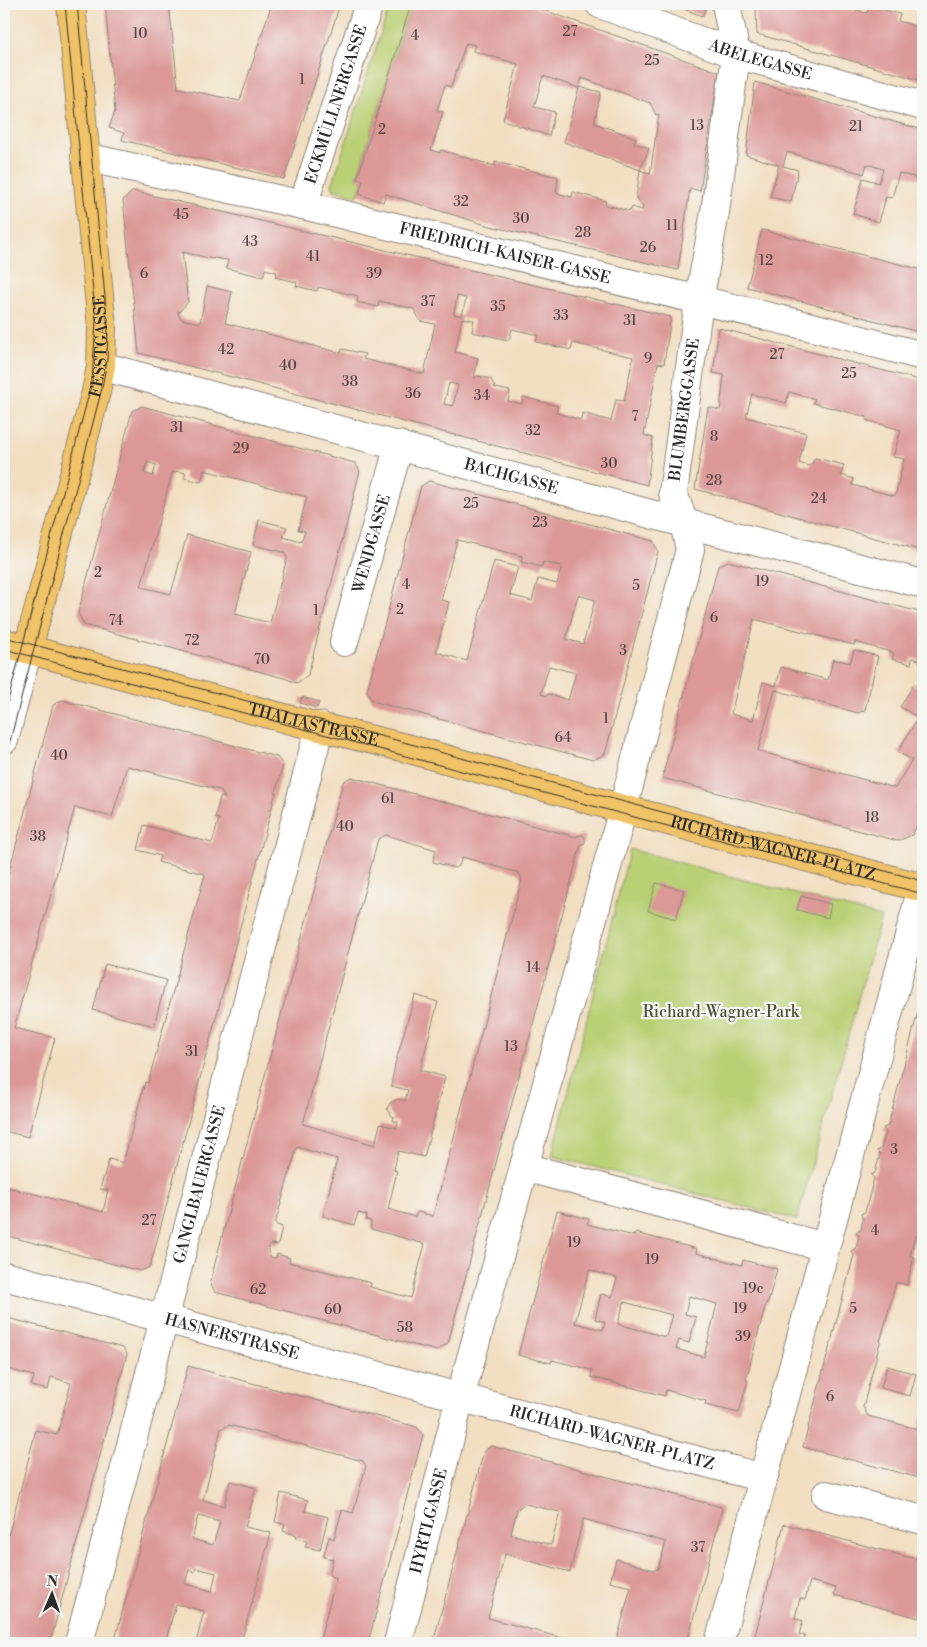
<svg xmlns="http://www.w3.org/2000/svg" width="927" height="1647" viewBox="0 0 927 1647" font-family="'Libre Bodoni',serif">
  <style>
    .green { fill: #bad074; stroke: #727e50 }
    .building { fill: #db9897; fill-rule: evenodd }
    .lines { fill: none; stroke-linecap: round; stroke-linejoin: round }
    .minor-casing { stroke: #8e8576; stroke-width: 30 }
    .major-casing { stroke: #8e8576; stroke-width: 30 }
    .minor { stroke: #fff; stroke-width: 28 }
    .major { stroke: #f1c369; stroke-width: 28 }
    .tram { stroke: #2b2b2b; stroke-width: 1 }
    .labels { text-anchor: middle; dominant-baseline: central; stroke-width: 4.5; stroke-linejoin: round; paint-order: stroke }
    .number-label { font-size: 14px; fill: #574646 }
    .street-label { font-size: 16px; fill: #2b2b2b; stroke: #f6f6f2 }
    .park-label { font-size: 16px; fill: #4f543d; stroke: #f6f6f2 }
  </style>
  <rect width="100%" height="100%" fill="#f6f6f2"/>
  <filter id="ink" filterUnits="userSpaceOnUse"><feTurbulence type="fractalNoise" baseFrequency=".02" numOctaves="2"/><feDisplacementMap in="SourceGraphic" scale="10" xChannelSelector="R" yChannelSelector="G"/><feConvolveMatrix kernelMatrix="1 2 1 2 8 2 1 2 1" color-interpolation-filters="sRGB"/></filter>
  <filter id="wash" filterUnits="userSpaceOnUse"><feTurbulence type="fractalNoise" baseFrequency=".0096" numOctaves="4" result="noise"/><feDisplacementMap in="SourceGraphic" scale="20" xChannelSelector="R" yChannelSelector="G"/><feGaussianBlur stdDeviation="1.12" result="paint"/><feColorMatrix in="noise" values="0 0 0 0 0 0 0 0 0 0 0 0 0 0 0 0 0 1.4 0 .05"/><feComposite in="paint" operator="in"/></filter>
  <g filter="url(#wash)">
    <rect width="100%" height="100%" fill="#f2dfc2"/>
    <!-- green -->
    <path class="green" d="M390,4H411L357,178L363,180L358,196L334,190L332,185Z
      M630,849L881,917L797,1220L552,1156Z"/>
    <g id="blocks">
      <!-- building -->
      <path class="building" d="M105,4H169L178,88L240,101L271,6L265,4H340L284,179L122,140L124,133L109,128L115,111Z
        M411,4H526L719,72L700,191L690,188L678,270L486,225L386,194L383,202L359,194L363,180L357,179ZM466,43L475,45L473,51L518,64L503,120L549,136L555,112L534,107L543,76L579,88L564,142L640,170L649,148L634,143L636,138L594,123L601,92L579,87L582,78L650,103L656,115L659,114L650,174L640,170L636,198L643,207L642,210L632,207L630,211L605,205L606,201L573,192L572,197L556,193L558,177L495,162V166L440,150V153L431,150L443,112L437,110L445,85L451,87Z
        M671,4H705V11L702,16Z
        M758,4H833L867,13L869,6L900,14L898,21L923,28V81L757,34L756,11Z
        M755,82L923,130V180L899,173L892,198L886,197L879,222L853,214L863,178L879,183L883,169L867,164L864,174L787,152L783,166L798,170L791,202L770,197L779,165L746,155Z
        M133,191L671,317L664,364L658,363L644,435L653,438L647,485L139,353L123,200ZM182,252L213,259L214,258L228,260L226,268L263,277L265,269L277,272L275,277L297,282L296,286L317,291L318,287L358,296L357,302L378,307L379,301L414,309L420,321L435,324L424,374L363,359L365,354L342,349L341,353L225,323L232,292L207,286L200,323L182,319L179,316L178,311L179,312L188,302ZM457,296L466,298L462,316L454,314ZM462,318L474,320L472,332L509,340L512,329L538,335L536,342L571,350L573,343L633,357L624,401L616,400L611,421L582,413L581,420L556,413L558,406L523,397L522,404L508,401L510,391L495,388L491,379L478,376L474,378L478,358L455,352ZM449,383L458,385L453,406L444,404Z
        M762,230L923,270V333L747,287Z
        M719,328L923,381V551L695,489L708,407L720,410L724,375L713,373ZM789,392L815,399L813,403L867,417L866,420L901,430L893,457L904,459L895,496L852,485L854,479L841,475L844,465L815,458L812,464L809,466L799,463L806,433L746,417L752,394L786,403Z
        M142,406L355,463L360,471L308,675L297,683L284,678L84,625L78,613L132,411ZM147,462L156,465L153,476L144,473ZM204,470L307,497L298,530L305,531L301,542L283,537L287,527L259,520L253,545L284,552L287,558L270,623L235,614L251,552L187,535L171,594L141,587L172,473L178,471L186,473L184,478L201,482Z
        M4,472L8,473L4,489Z
        M429,481L653,541L658,551L605,754L593,760L372,701L367,691L421,486ZM457,540L522,556L521,562L541,567L543,562L562,566L557,584L538,579L532,601L510,595L518,567L494,561L467,661L436,652L449,602L441,600ZM578,595L595,600L583,644L566,639ZM549,666L576,673L568,700L548,694L547,696L541,694Z
        M728,561L923,613V663L919,662L920,660L912,658L911,664L892,659L894,653L855,642L854,645L754,619L731,714L753,720L763,682L776,686L781,667L828,680L833,659L850,663L854,650L878,656L865,710L858,713L775,690L758,751L895,788L912,760L898,752L918,717L900,707L914,684L923,689V815L912,835L898,841L662,778L718,566Z
        M302,697L319,702L317,708L300,703Z
        M62,700L277,757L283,765L150,1267L140,1271L4,1235V1186L103,1212L108,1190L100,1189L109,1159L123,1163L145,1082L148,1083L205,874L158,862L160,856L138,850L144,825L212,843L219,819L215,818L220,797L225,798L220,790L127,766L112,817L75,807L14,1028L55,1038L28,1137L4,1131V891L53,705Z
        M351,777L576,837L580,835H583L585,839V843L581,844L448,1343L437,1351L215,1292L210,1282L343,782ZM386,835L436,850L433,862L455,868L459,866L462,857L519,873L522,879L433,1216L418,1212L415,1217L388,1209L397,1171L394,1170L398,1151L424,1157L445,1077L420,1070L438,1002L415,995L395,1064L391,1086L408,1090L405,1101L398,1099L390,1103L387,1109L392,1116L394,1117L393,1121L398,1122L397,1128L380,1124L375,1145L303,1124L378,839ZM297,1147L337,1159L323,1216L354,1225L358,1213L367,1215L366,1220L371,1221V1229L425,1244L411,1298L370,1287L371,1283L289,1262L290,1258L277,1254L276,1258L271,1257L268,1252L270,1244L278,1245L282,1227L275,1224Z
        M656,883L684,890L676,919L648,911Z
        M801,896L831,904L828,918L797,910Z
        M105,964L166,980L154,1026L93,1010Z
        M923,993V1225L920,1237L915,1236L910,1256L914,1257L907,1285L896,1282L863,1407L868,1416L918,1429L921,1418L923,1419V1479L803,1447L854,1255L851,1251L856,1248L859,1236L856,1232L861,1230L863,1219L861,1214L865,1212L874,1178L871,1175L875,1173L880,1154L877,1151L881,1149L886,1132L883,1128L888,1126Z
        M557,1211L589,1219L587,1224L634,1236L635,1233L667,1241L697,1249L696,1253L742,1265L743,1260L777,1269L768,1303H766L746,1380H748L739,1413L705,1405L706,1401L666,1390L665,1396L591,1377L592,1370L552,1360L551,1363L518,1355ZM589,1270L617,1278L612,1297L601,1294L595,1319L605,1322L603,1330L575,1323ZM689,1296L717,1304L704,1357L676,1349L679,1340L689,1343L696,1317L685,1314ZM624,1302L672,1315L666,1337L618,1324Z
        M4,1317L123,1348L127,1354L50,1643H4V1552L36,1430L57,1435L71,1383L51,1377L48,1390L31,1386L34,1376L4,1368Z
        M188,1366L417,1427L423,1435L368,1643H319L336,1578L329,1575L333,1559L323,1557L329,1537L334,1539L342,1510L353,1513L366,1466L363,1461L229,1425L221,1429L203,1500L224,1506L230,1481L256,1488L245,1527L271,1533L241,1643H196L204,1611L176,1604L165,1643H114ZM198,1516L220,1522L213,1545L192,1539ZM196,1568L216,1573L212,1591L185,1584L189,1570L195,1572Z
        M887,1366L916,1374L910,1396L881,1388Z
        M491,1446L721,1507L722,1510L687,1643H616L631,1587L610,1582L616,1559L654,1570L658,1569L666,1542L583,1519L570,1572L505,1554L488,1618L562,1638L560,1643H433L484,1451ZM525,1504L560,1512L551,1545L511,1534L517,1509Z
        M281,1493L308,1500L305,1511L328,1517L320,1550L305,1547L307,1541L296,1538L297,1535L283,1531L285,1524L275,1522Z
        M784,1524L923,1561V1619L834,1595L836,1588L810,1581L805,1600L800,1598L795,1618L803,1621L799,1634L805,1636L803,1643H753Z"/>
    </g>
  </g>
  <g filter="url(#ink)">
    <use href="#blocks" fill-opacity="0" stroke="#8e8576" stroke-width="1"/>
    <g class="lines">
      <defs>
        <g id="minor">
          <path id="s1" d="M600,4L736,54L923,106"/>
          <path id="s2" d="M85,157L303,205L816,328L923,356"/>
          <path id="s3" d="M303,205L369,4"/>
          <path id="s4" d="M101,366L684,523L923,584"/>
          <path id="s5" d="M344,642L399,445"/>
          <path d="M4,740L28,649"/>
          <path d="M524,1167L825,1247"/>
          <path id="s6" d="M4,1276L763,1478"/>
          <path d="M826,1495L923,1520"/>
          <path id="s7" d="M79,1643L320,726"/>
          <path id="s8" d="M398,1643L460,1398L623,809L690,549L684,523L673,493L699,301L715,212L736,54L726,4"/>
          <path d="M719,1643L923,884"/>
        </g>
        <g id="major">
          <path id="s9" d="M4,643L295,721L406,748L623,809L923,888"/>
          <path id="s10" d="M28,649L96,392L101,366L102,327L71,4"/>
        </g>
      </defs>
      <!-- minor casing -->
      <use href="#minor" class="minor-casing"/>
      <!-- major casing -->
      <use href="#major" class="major-casing"/>
      <!-- minor -->
      <use href="#minor" class="minor"/>
      <!-- major -->
      <use href="#major" class="major"/>
      <!-- tram -->
      <path class="tram" d="M4,637L407,743L519,774L923,881
        M4,649L923,894
        M4,716L92,382L96,322L65,4
        M4,764L101,392L107,361L108,329L77,4"/>
    </g>
  </g>
  <g class="labels">
    <!-- number labels -->
    <g class="number-label">
      <text x="570" y="32">27</text>
      <text x="140" y="34">10</text>
      <text x="415" y="36">4</text>
      <text x="652" y="61">25</text>
      <text x="302" y="80">1</text>
      <text x="697" y="126">13</text>
      <text x="856" y="127">21</text>
      <text x="382" y="130">2</text>
      <text x="461" y="202">32</text>
      <text x="181" y="215">45</text>
      <text x="521" y="219">30</text>
      <text x="672" y="226">11</text>
      <text x="583" y="233">28</text>
      <text x="250" y="242">43</text>
      <text x="648" y="248">26</text>
      <text x="313" y="257">41</text>
      <text x="766" y="261">12</text>
      <text x="144" y="274">6</text>
      <text x="374" y="274">39</text>
      <text x="428" y="302">37</text>
      <text x="498" y="307">35</text>
      <text x="561" y="316">33</text>
      <text x="630" y="321">31</text>
      <text x="226" y="350">42</text>
      <text x="777" y="355">27</text>
      <text x="648" y="359">9</text>
      <text x="288" y="366">40</text>
      <text x="849" y="374">25</text>
      <text x="350" y="382">38</text>
      <text x="413" y="394">36</text>
      <text x="482" y="396">34</text>
      <text x="635" y="417">7</text>
      <text x="177" y="428">31</text>
      <text x="533" y="431">32</text>
      <text x="714" y="437">8</text>
      <text x="241" y="449">29</text>
      <text x="609" y="464">30</text>
      <text x="714" y="481">28</text>
      <text x="819" y="499">24</text>
      <text x="471" y="504">25</text>
      <text x="540" y="523">23</text>
      <text x="98" y="573">2</text>
      <text x="762" y="582">19</text>
      <text x="406" y="585">4</text>
      <text x="636" y="586">5</text>
      <text x="400" y="610">2</text>
      <text x="316" y="611">1</text>
      <text x="714" y="618">6</text>
      <text x="116" y="621">74</text>
      <text x="192" y="641">72</text>
      <text x="623" y="651">3</text>
      <text x="262" y="660">70</text>
      <text x="606" y="719">1</text>
      <text x="563" y="738">64</text>
      <text x="59" y="756">40</text>
      <text x="388" y="799">61</text>
      <text x="872" y="818">18</text>
      <text x="345" y="827">40</text>
      <text x="38" y="837">38</text>
      <text x="533" y="968">14</text>
      <text x="511" y="1047">13</text>
      <text x="192" y="1052">31</text>
      <text x="894" y="1150">3</text>
      <text x="149" y="1221">27</text>
      <text x="875" y="1231">4</text>
      <text x="574" y="1243">19</text>
      <text x="652" y="1260">19</text>
      <text x="753" y="1289">19c</text>
      <text x="258" y="1290">62</text>
      <text x="740" y="1309">19</text>
      <text x="853" y="1309">5</text>
      <text x="333" y="1310">60</text>
      <text x="405" y="1328">58</text>
      <text x="743" y="1337">39</text>
      <text x="830" y="1397">6</text>
      <text x="698" y="1548">37</text>
    </g>
    <!-- street labels -->
    <g class="street-label">
      <text stroke="none"><textPath href="#s1" startOffset="170">ABELEGASSE</textPath></text>
      <text stroke="none"><textPath href="#s3" startOffset="106">ECKMÜLLNERGASSE</textPath></text>
      <text stroke="none"><textPath href="#s2" startOffset="431">FRIEDRICH-KAISER-GASSE</textPath></text>
      <text stroke="none"><textPath href="#s10" startOffset="312">FESSTGASSE</textPath></text>
      <text stroke="none"><textPath href="#s8" startOffset="1275">BLUMBERGGASSE</textPath></text>
      <text stroke="none"><textPath href="#s4" startOffset="425">BACHGASSE</textPath></text>
      <text stroke="none"><textPath href="#s5" startOffset="102">WENDGASSE</textPath></text>
      <text stroke="none"><textPath href="#s9" startOffset="320">THALIASTRASSE</textPath></text>
      <text stroke="none"><textPath href="#s9" startOffset="796">RICHARD-WAGNER-PLATZ</textPath></text>
      <text stroke="none"><textPath href="#s7" startOffset="474">GANGLBAUERGASSE</textPath></text>
      <text stroke="none"><textPath href="#s6" startOffset="236">HASNERSTRASSE</textPath></text>
      <text stroke="none"><textPath href="#s6" startOffset="629">RICHARD-WAGNER-PLATZ</textPath></text>
      <text stroke="none"><textPath href="#s8" startOffset="126">HYRTLGASSE</textPath></text>
    </g>
    <!-- park labels -->
    <g class="park-label">
      <text x="721" y="1012">Richard-Wagner-Park</text>
    </g>
  </g>
  <!-- margin -->
  <rect width="927" height="1647" fill="none" stroke="#f6f6f2" stroke-width="20"/>
  <!-- north arrow -->
  <g transform="translate(52 1594) rotate(2)" stroke="#f6f6f2" stroke-width="4" paint-order="stroke">
  <path d="M0-4L9 19L0 12L-9 19Z" fill="#2b2b2b"/>
  <text y="-8" font-size="14" font-weight="bold" text-anchor="middle" fill="#2b2b2b">N</text>
  </g>
</svg>
